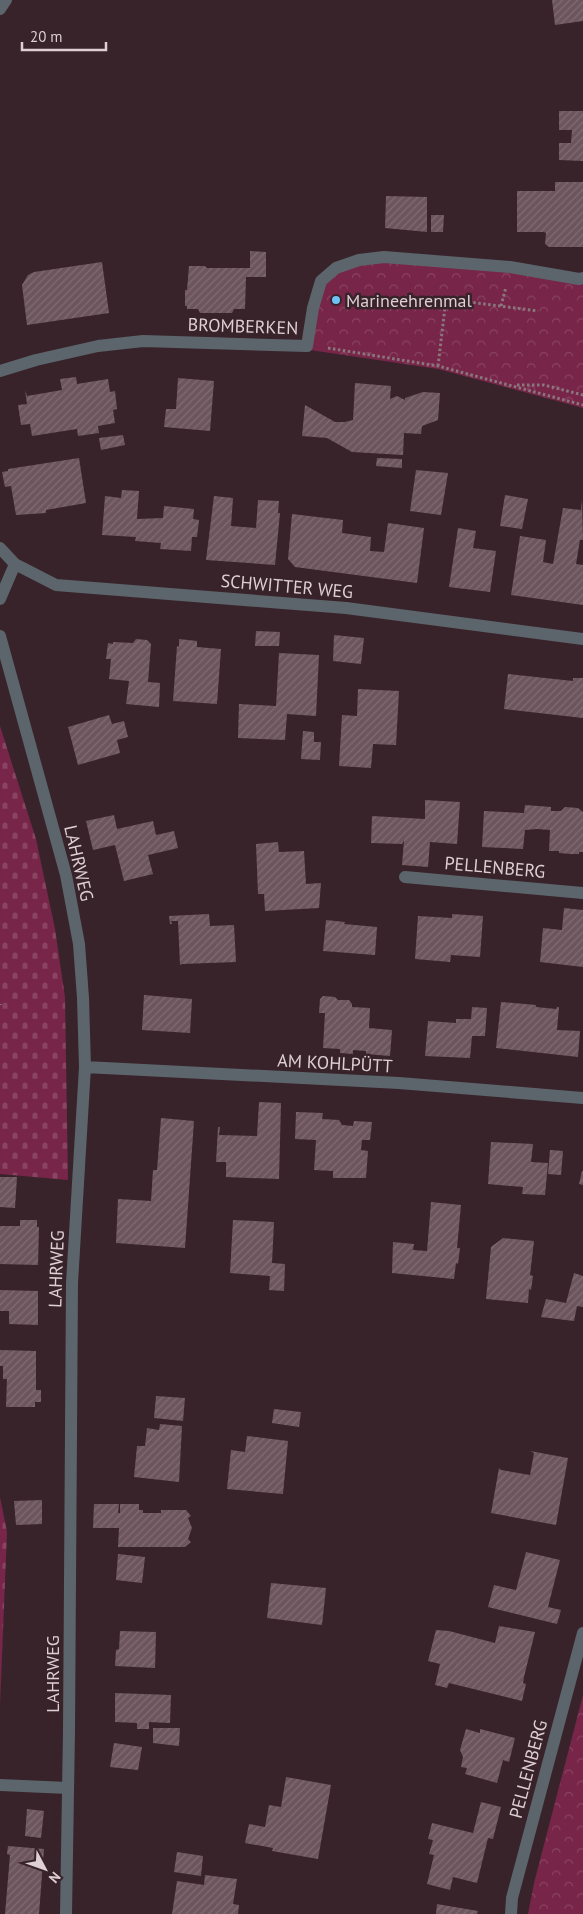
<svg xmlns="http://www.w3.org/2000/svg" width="583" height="1914" viewBox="0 0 583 1914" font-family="'PT Sans',sans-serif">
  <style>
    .cemetery { fill: url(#cemetery-stones) }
    .park { fill: url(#park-crowns) }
    .building { fill: url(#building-hatch) }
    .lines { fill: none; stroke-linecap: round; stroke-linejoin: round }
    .path { stroke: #89777d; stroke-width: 3; stroke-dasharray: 2.5 2.5; stroke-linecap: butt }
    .minor { stroke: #5c656b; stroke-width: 12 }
    .poi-dot { fill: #6ec2f3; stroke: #38232a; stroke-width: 2 }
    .labels { text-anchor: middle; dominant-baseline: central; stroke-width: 5; stroke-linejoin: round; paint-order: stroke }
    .poi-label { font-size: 18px; fill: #decfd4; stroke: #38232a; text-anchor: start }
    .street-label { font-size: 18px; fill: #decfd4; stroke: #38232a }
  </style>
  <defs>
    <pattern id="cemetery-stones" width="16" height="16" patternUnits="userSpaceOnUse" patternTransform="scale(1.25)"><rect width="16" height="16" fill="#772548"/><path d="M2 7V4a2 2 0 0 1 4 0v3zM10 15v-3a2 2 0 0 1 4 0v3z" fill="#8a4462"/></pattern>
    <pattern id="park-crowns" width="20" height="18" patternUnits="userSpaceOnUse" patternTransform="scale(1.25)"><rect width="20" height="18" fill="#772548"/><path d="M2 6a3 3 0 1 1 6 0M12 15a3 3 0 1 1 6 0" fill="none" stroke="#8a4462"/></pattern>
    <pattern id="building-hatch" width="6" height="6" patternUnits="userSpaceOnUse" patternTransform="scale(1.25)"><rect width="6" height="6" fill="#6d555d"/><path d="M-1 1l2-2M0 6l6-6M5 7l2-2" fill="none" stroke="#816c73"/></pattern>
  </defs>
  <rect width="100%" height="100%" fill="#38232a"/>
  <!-- cemetery -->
  <path class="cemetery" d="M0,726L36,839L55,929L65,997L68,1180L0,1174Z
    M0,1497L7,1532L0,1705Z"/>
  <!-- park -->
  <path class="park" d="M389,261L505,271L583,281V408L438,369L310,350C314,324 314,284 340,270C355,262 373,262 389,261Z
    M583,1695V1914H528L534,1883Z"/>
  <!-- building -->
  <path class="building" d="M552,0H583V21L555,25Z
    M559,111H583V161L559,160V143H571L572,130H559Z
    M555,182H583V247H549L545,244L546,233L544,232H517V191H555Z
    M386,196L427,197V232L385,228Z
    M431,215H444L443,232H431Z
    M250,251L266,252V277H246L245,309H234L232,313H200L198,309H187V306H185V290H187L189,266H205L207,268H250Z
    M102,262L109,313L27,325L22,285L28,275L34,272Z
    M76,377L77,384L108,379L110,392L115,391L117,409L113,410L115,423L98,426L99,433L78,436L77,429L32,436L30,424L21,425L18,405L27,404L25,390L27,396L62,390L60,379Z
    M178,378L214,381L210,431L164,427L166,409H176Z
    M355,383L391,386L390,399L397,396L405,400V398L423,392L440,393L438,420L422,426L421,434L404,433L403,455L352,452L327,438L302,436L305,405L335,422H345L353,420Z
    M123,435L125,445L101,450L99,438Z
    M79,458L86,503L46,510V513L16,515L11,486L5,487L2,472L8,471V469Z
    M377,458L402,459V468L376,466Z
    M416,470L448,473L441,515L410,511Z
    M122,490L139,491L137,519L163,518L164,506L194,509L193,519L199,520L197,537H192L191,551L160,549L161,543L135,541L136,537L102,535L105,496L121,498Z
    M505,495L528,499L522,529L500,526Z
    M214,496L233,498L231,526L256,528L258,500L279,501L278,513H280L275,565L206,560Z
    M582,499L583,540H580L576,564L583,565V605L511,595L520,536L546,540L543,562L553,564L563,508L581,510Z
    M292,514L343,520L342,533L371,537L370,551L384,552L388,523L424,528L417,583L295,567L288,559Z
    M458,528L476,531L473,548L496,551L490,592L449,587Z
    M256,631L280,632L279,646H255Z
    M334,635L364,638L361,664L333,661Z
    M136,639L147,640L151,644L148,682L160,683L159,707L126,704L129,681L109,679L111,659H106L108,643L113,644V642L133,643Z
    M179,639L197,641V647L221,649L217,704L173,701L177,646L179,647Z
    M279,653L319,655L316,716L287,714L285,740L238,738L239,704L276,706Z
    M508,674L573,681V678H583V718L504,709Z
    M358,689L399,691L396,745L373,744L371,768L339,766L342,715L357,716Z
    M109,715L112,724L124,721L128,737L117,740L120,753L78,765L68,727Z
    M303,731L314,732V742H321L320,760L301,759Z
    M425,800L460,802L457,844L430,842L428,867L402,865L404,840L402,844L371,843L372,816L425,819Z
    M525,805L551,807V811H561L565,807L578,808L583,812V852H579V854H571L559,853V851H549L550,830L537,829L525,830L523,849L482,847L484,811L524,813Z
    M114,815L117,829L153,821L156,835L174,831L178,848L148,855L153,874L124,881L115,845L93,850L86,821Z
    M278,842L279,852L304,851L306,884L321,883L319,908L265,911L264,894H258L256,844Z
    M564,908L583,910V967L540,962L543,928L562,930Z
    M209,914L210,926L234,925L236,962L182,964L180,965L178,921H171L172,924H170L169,916Z
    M452,914L483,916L480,957L451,955L450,962L415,959L418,916L452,918Z
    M326,920L345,922L344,924L377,927L375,955L323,951Z
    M144,995L192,999L190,1033L142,1030Z
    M323,996L335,997L338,1000H349L352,1004V1007L370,1008L369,1028L392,1030L390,1056L366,1054V1051L353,1050V1054L340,1053V1049L323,1048L325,1013H319L320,999Z
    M501,1002L536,1005V1007L556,1009L557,1007H559L557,1030L580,1031L578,1057L496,1048Z
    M472,1007L487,1008L485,1036H472L470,1058L425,1056L428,1021L456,1023V1019H471Z
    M259,1102L281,1103L279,1179L226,1177V1162H216L218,1127H220L219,1135L257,1136Z
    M296,1112L323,1113L322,1119L339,1120L342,1125L353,1126L354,1121L372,1122L370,1140H362L361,1150L368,1151L366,1178H333V1171L314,1170L316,1140L295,1139Z
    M161,1118L194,1121L185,1248L116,1243L118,1199L151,1201L153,1170H157Z
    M491,1142L533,1144L531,1162L548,1163L545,1195L522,1194L523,1187L488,1184Z
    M550,1150L563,1151L561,1175L548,1174Z
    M582,1171H583V1185L579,1184Z
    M0,1177H17L15,1208L0,1207Z
    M431,1202L461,1205L457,1248H460L458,1264L456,1263L454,1279L392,1273L393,1242L414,1244L413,1250L427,1251Z
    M20,1220H37V1227H39L38,1265L0,1264V1226H20Z
    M233,1220L274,1222L272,1263L285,1264L284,1291L269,1290L270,1276L230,1273Z
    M503,1238L534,1241L530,1275L533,1276L531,1290L529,1289L528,1303L486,1299L491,1247Z
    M574,1273L583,1276V1307L577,1306L574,1321L541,1317L546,1299L566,1303Z
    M0,1290L38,1291V1325L9,1324V1311H0Z
    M0,1350L36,1351V1390H41V1402H35V1407H6L7,1379H3V1366H0Z
    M156,1396L185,1398L183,1421L154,1418Z
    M274,1409L301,1412L299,1427L272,1423Z
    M160,1424L182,1426L179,1482L134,1477L137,1446H145L147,1428L159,1430Z
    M247,1436L288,1441L283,1494L227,1489L231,1450L245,1452Z
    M530,1451L568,1458L556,1525L491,1513L499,1468L501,1470L530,1475L534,1453Z
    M42,1500V1524L16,1525L14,1501Z
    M94,1504H119L118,1513H120V1504H139V1510H143V1513H161V1510H186L191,1516L188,1518L192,1528L188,1539L191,1542L185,1547H118L119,1528H93Z
    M526,1552L560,1560L548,1607L561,1610L557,1624L488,1607L494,1585L516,1590Z
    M118,1554L145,1557L142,1583L116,1580Z
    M271,1583L326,1588L322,1625L267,1618Z
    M499,1626L535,1632L524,1677L523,1683L526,1684L522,1701L449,1683L447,1688L435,1685L440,1664L428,1661L436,1630L449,1631L495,1643Z
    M120,1631L156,1632L155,1668L115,1666L116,1650L119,1649Z
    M115,1693L171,1695L170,1723L149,1722V1729H137V1723L115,1722Z
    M153,1728H180L179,1746L153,1743Z
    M466,1729L480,1733V1729L515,1738L509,1762L503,1760L497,1783L465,1774L467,1768L461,1767L463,1757L460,1750Z
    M114,1743L142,1747L138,1770L110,1767Z
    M286,1777L331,1785L318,1859L272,1851L273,1848L245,1843L249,1824L265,1827L269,1805L281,1807Z
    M481,1802L501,1807L493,1839L488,1838L477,1883L453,1877L450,1890L427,1884L434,1855L429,1854L433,1840L428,1839L432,1823L473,1833Z
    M27,1809L44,1811L41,1838L25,1836Z
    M8,1846L44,1849L39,1914H5L10,1855L7,1854Z
    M177,1852L203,1856L201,1876L174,1872Z
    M205,1875L237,1879L233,1904L239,1905L238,1914H172L177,1881L204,1885Z
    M437,1904L478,1911L477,1914H436Z"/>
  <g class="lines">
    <!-- path -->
    <path class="path" d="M501,306L506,287
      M328,348L438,366L583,405
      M438,366L446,299L538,311
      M517,385H544L583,395
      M0,1004V1005"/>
    <!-- minor -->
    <path class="minor" d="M0,9L6,0
      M0,371L36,360L98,346L143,341L307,346L313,308L321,281L336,268L359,260L384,257L510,267L579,279L583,278
      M0,548L15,564L56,585L346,608L583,639
      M0,599L15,564
      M0,636L66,875L79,944L83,998L85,1067L72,1283L69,1731L66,1914
      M405,877L583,893
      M85,1067L399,1083L583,1098
      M0,1785L68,1788
      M511,1914L512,1898L583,1633"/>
  </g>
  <!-- markers -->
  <circle class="poi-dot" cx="336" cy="300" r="5"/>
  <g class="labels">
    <!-- poi labels -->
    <g class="poi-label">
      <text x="346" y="300">Marineehrenmal</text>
    </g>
    <!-- street labels -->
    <g class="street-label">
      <text transform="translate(243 326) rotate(2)">BROMBERKEN</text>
      <text transform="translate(287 586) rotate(5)">SCHWITTER WEG</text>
      <text transform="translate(79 863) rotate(77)">LAHRWEG</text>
      <text transform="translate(495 867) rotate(5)">PELLENBERG</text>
      <text transform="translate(335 1063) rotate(3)">AM KOHLPÜTT</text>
      <text transform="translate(56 1269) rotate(-88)">LAHRWEG</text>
      <text transform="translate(52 1674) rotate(-90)">LAHRWEG</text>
      <text transform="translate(528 1769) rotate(-75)">PELLENBERG</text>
    </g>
  </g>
  <!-- north arrow -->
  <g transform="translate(45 1869) rotate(131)" stroke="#38232a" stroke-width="4" paint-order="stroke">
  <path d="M0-4L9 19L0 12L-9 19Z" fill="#decfd4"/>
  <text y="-8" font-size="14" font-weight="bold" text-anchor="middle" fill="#decfd4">N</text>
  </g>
  <!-- scale -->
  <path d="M22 42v8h84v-8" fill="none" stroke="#decfd4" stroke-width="2.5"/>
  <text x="30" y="42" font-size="15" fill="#decfd4" stroke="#38232a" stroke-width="4" paint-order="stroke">20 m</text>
</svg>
